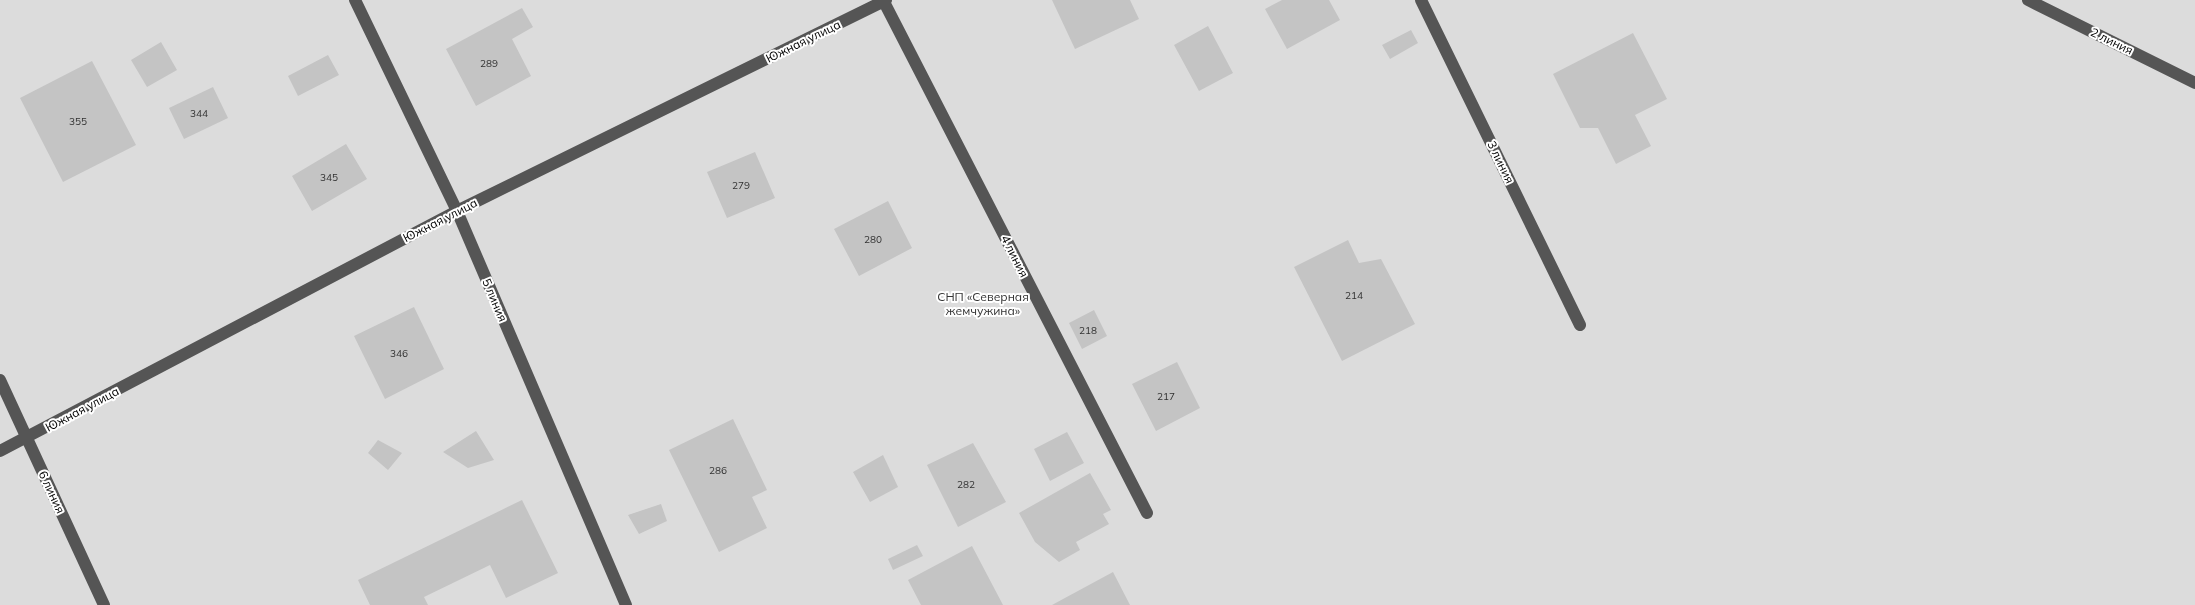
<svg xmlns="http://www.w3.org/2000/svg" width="2195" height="605" viewBox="0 0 2195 605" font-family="Mulish,sans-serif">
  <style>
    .green { fill: #dcdcdc }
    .building { fill: #c4c4c4 }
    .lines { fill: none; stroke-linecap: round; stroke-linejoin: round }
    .minor { stroke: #555; stroke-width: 12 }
    .labels { text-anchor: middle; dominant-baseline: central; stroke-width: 4; stroke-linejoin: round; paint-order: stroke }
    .number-label { font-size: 10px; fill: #313131 }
    .street-label { font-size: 12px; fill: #000; stroke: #fff }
    .park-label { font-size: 12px; fill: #333; stroke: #fff }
  </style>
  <rect width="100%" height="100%" fill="#fff"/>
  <!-- green -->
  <path class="green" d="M0,0H2195V605H0Z"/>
  <!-- building -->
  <path class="building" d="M1052,0H1130L1139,19L1075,49Z
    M1282,0H1329L1340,20L1287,49L1265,9Z
    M522,8L533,27L512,39L531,76L476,106L446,49Z
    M1208,26L1233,73L1199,91L1174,45Z
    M1411,30L1418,43L1390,59L1382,45Z
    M1633,33L1667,99L1635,115L1651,146L1616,164L1598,128H1580L1553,74Z
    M161,42L177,70L147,87L131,60Z
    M328,55L339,75L298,96L288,76Z
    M92,61L136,145L63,182L20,98Z
    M213,87L228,118L184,139L169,108Z
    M346,144L367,179L312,211L292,176Z
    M755,152L775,198L727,218L707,172Z
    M888,201L912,248L859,276L834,229Z
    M1348,240L1359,263L1381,259L1415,324L1342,361L1294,267Z
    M414,307L444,369L385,399L354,336Z
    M1094,310L1107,336L1082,349L1069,323Z
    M1177,362L1200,408L1156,431L1132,384Z
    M733,419L767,490L752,497L767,528L719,552L669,450Z
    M476,431L494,460L468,468L443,452Z
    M1067,432L1084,463L1050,481L1034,449Z
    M378,440L402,453L388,470L368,453Z
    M973,443L1006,502L958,527L927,465Z
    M883,455L898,487L870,502L853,472Z
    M1090,473L1111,510L1103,514L1109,524L1076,542L1080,550L1059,562L1035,542L1019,513Z
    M522,500L558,573L506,598L490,565L424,597L428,605H370L358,580Z
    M661,504L667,521L639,534L628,515Z
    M917,545L923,556L893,570L888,559Z
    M972,546L1003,605H921L908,580Z
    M1113,572L1130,605H1052Z"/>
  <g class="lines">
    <!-- minor -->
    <path class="minor" d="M355,0L457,211L626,605
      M883,0L1147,513
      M1421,0L1580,325
      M2028,0L2195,83
      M0,380L104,605
      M0,451L457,211L886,0"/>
  </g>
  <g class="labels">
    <!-- number labels -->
    <g class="number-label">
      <text x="489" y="63">289</text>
      <text x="199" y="113">344</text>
      <text x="78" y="121">355</text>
      <text x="329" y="177">345</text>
      <text x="741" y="185">279</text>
      <text x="873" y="239">280</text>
      <text x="1354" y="295">214</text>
      <text x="1088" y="330">218</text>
      <text x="399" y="353">346</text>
      <text x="1166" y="396">217</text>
      <text x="718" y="470">286</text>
      <text x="966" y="484">282</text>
    </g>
    <!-- street labels -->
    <g class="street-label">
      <text transform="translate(803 41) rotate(-26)">Южная улица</text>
      <text transform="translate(2112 41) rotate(26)">2 линия</text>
      <text transform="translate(1501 162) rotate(64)">3 линия</text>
      <text transform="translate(440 220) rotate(-27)">Южная улица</text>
      <text transform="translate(1015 256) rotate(63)">4 линия</text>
      <text transform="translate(495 300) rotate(67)">5 линия</text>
      <text transform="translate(82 409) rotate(-28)">Южная улица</text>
      <text transform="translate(52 492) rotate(65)">6 линия</text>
    </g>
    <!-- park labels -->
    <g class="park-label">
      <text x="983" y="296">СНП «Северная<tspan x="983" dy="14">жемчужина»</tspan></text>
    </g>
  </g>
</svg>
